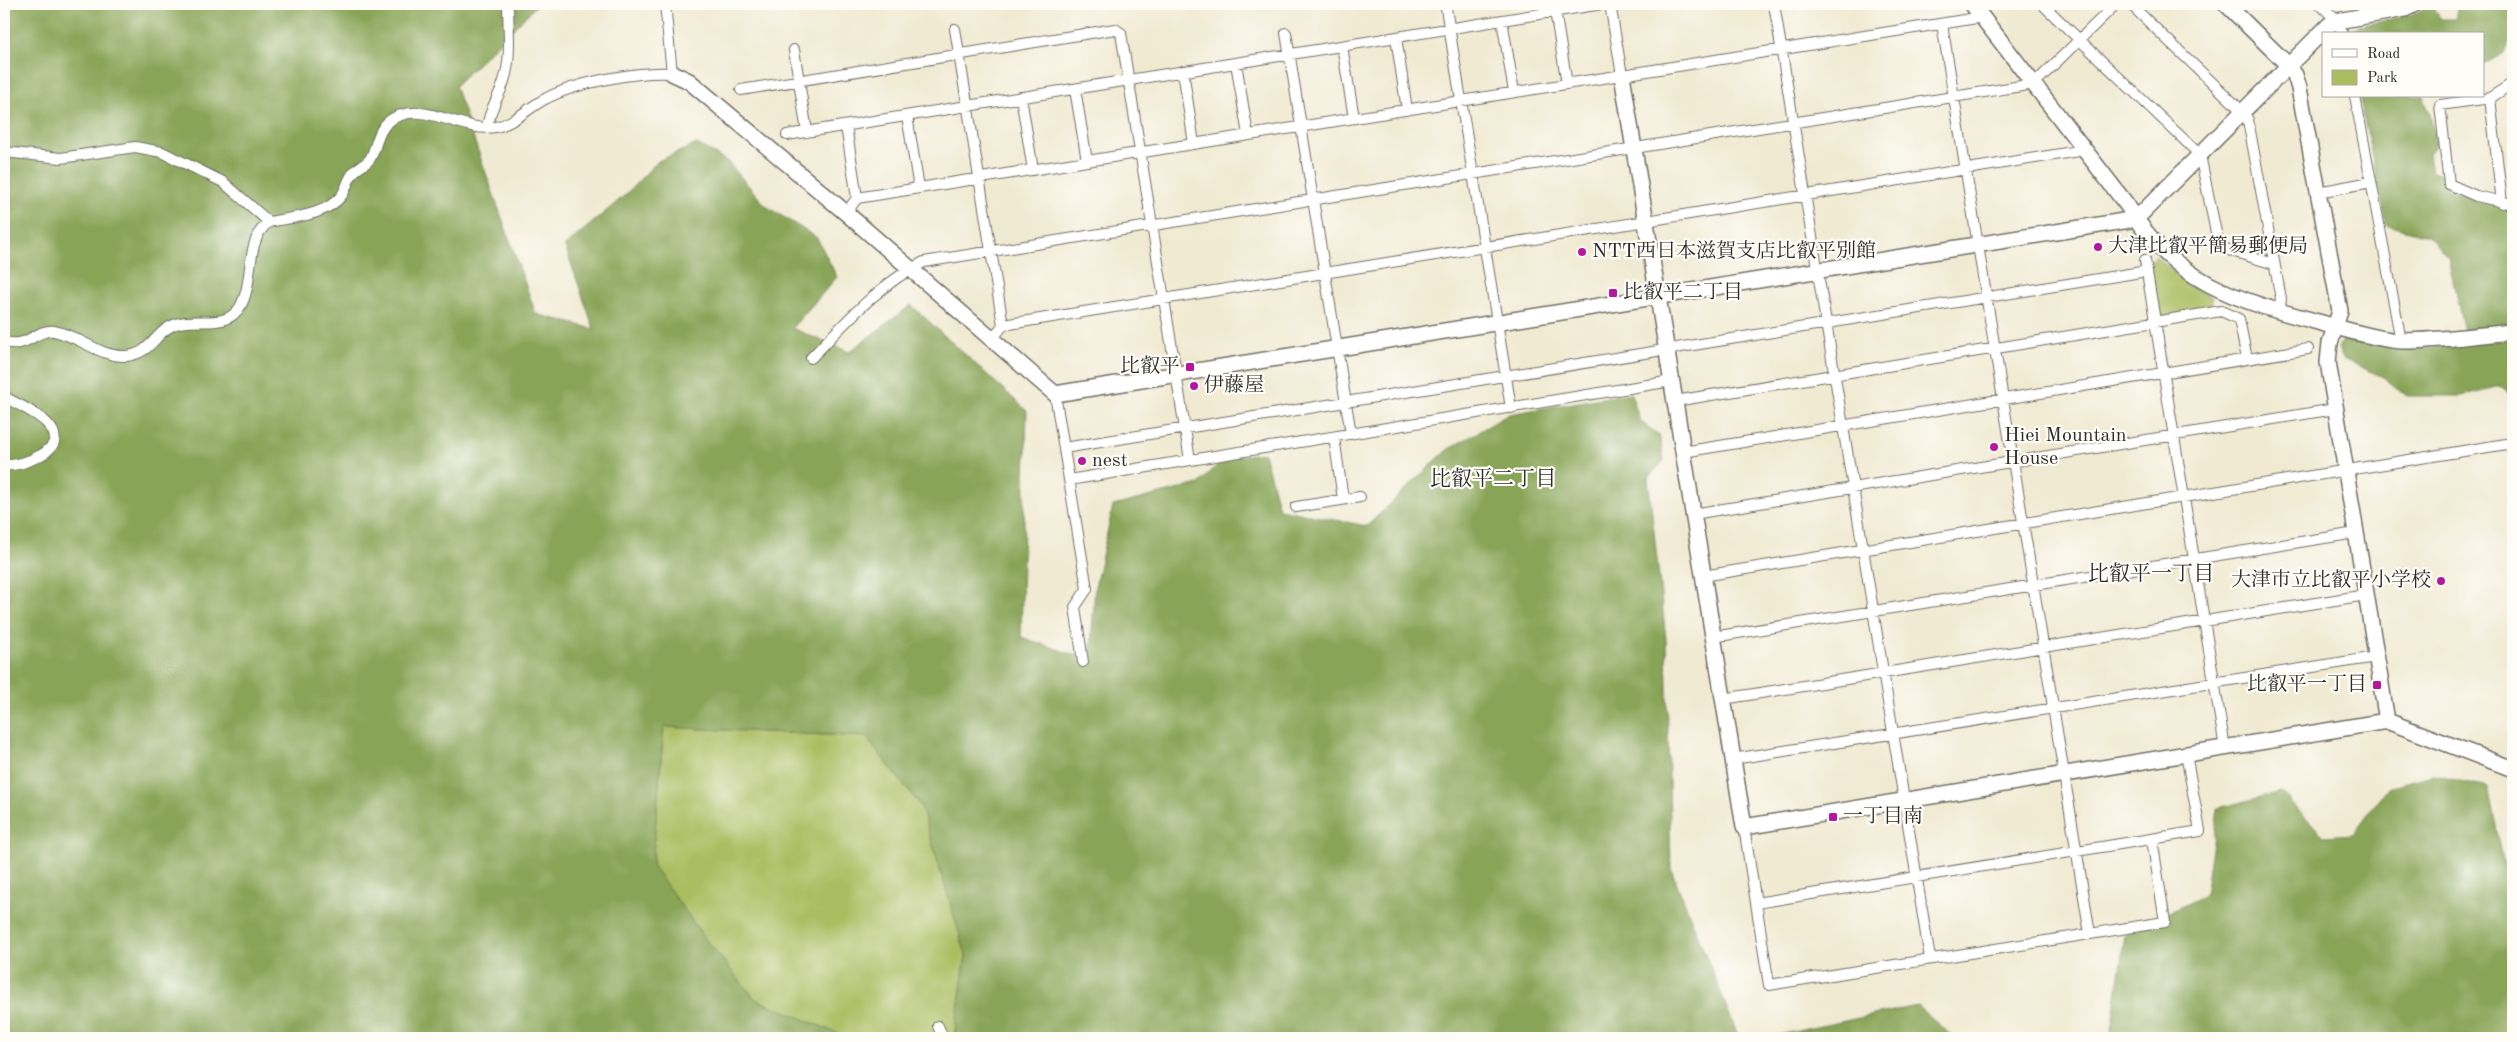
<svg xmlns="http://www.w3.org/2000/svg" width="2517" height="1042" viewBox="0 0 2517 1042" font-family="'Old Standard TT','Noto Serif JP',serif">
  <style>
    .green { fill: #abbd61; stroke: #6b7446 }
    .forest { fill: #88a457; stroke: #5a6841 }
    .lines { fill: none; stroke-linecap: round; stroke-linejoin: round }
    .street-casing { stroke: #706e65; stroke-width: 12 }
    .secondary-casing { stroke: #706e65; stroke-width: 18 }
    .street { stroke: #fff; stroke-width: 10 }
    .secondary { stroke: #fff; stroke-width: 15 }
    .poi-dot { fill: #b5179e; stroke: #fdfcf7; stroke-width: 2 }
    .labels { text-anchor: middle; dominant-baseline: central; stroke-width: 4.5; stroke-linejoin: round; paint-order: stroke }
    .poi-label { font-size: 20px; fill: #2b2b2b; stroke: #fdfcf7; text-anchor: start }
    .neighbourhood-label { font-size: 21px; fill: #2b2b2b; stroke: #fdfcf7 }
  </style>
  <rect width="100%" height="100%" fill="#fdfcf7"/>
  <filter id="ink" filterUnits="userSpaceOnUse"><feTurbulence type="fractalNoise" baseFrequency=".02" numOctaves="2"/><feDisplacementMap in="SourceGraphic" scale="10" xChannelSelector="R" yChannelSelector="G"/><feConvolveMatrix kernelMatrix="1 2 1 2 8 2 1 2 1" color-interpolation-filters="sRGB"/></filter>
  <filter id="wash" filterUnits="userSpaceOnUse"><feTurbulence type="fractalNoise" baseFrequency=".0096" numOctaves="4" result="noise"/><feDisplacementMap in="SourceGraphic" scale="20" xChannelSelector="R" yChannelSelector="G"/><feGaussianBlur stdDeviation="1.12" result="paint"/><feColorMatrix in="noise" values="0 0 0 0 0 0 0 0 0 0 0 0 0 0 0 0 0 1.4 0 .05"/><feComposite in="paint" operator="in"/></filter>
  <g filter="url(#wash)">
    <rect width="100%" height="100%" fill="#f1ead2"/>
    <!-- green -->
    <path class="green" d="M2156,256L2188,285L2213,298L2209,309L2159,317L2149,262Z
      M664,727L866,737L921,806L966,955L954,1038H840L839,1034L755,999L706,940L652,865Z"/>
    <!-- forest -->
    <path class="forest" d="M4,4H538L455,86L536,314L594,329L565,246L624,196L658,161L697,144L728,162L766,206L817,238L837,277L792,328L849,352L911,305L1027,411L1021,637L1090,660L1095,587L1113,506L1199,484L1224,458L1264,453L1279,509L1367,526L1447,450L1509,414L1631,393L1640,421L1659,435L1664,460L1648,478L1666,639L1671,869L1739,1038H954L966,955L921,806L866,737L664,727L652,865L706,940L755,999L839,1034L840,1038H4Z
      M2431,4L2441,19H2455L2458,4H2513V32L2505,53L2483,64V34H2345L2360,26L2418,13Z
      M2359,96H2423L2430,113L2436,144L2429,154L2432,172L2442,175L2448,189L2497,205L2513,207V329L2464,332L2448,257L2428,236L2387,225Z
      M2355,338L2398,351L2513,339V399L2500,386L2462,396H2407L2383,377L2343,359L2338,349L2342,341Z
      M2433,775L2488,787L2508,884L2513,889V1038H2110L2125,934L2205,895L2218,808L2281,792L2324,836L2353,834L2388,787Z
      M1917,1006L1954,1038H1763Z"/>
  </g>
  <g filter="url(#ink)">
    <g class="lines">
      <defs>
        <path id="street" d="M1610,4L1622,75
          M1774,4L1930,959
          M2042,4L2200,155L2219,247L2274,264
          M2130,4L2242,111L2248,120L2281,299L2279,312
          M2320,4L2337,21L2343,34
          M1446,8L1511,408
          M1555,11L1567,84
          M1502,20L1514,92
          M1942,24L2090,934
          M955,29L1003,325
          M1286,33L1351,434
          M1396,37L1407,110
          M1342,46L1354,118
          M794,50L807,132
          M1236,63L1248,135
          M1183,71L1194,144
          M2513,83L2490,98L2440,105L2449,184L2476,196L2513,204
          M1075,89L1087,161
          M741,90L1115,29L1121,33L1190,460
          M2355,96L2401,341
          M1021,97L1033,170
          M2490,98L2502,203
          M907,116L919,188
          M846,126L857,198
          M487,128C489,109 499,98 504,81C512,57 508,28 508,4
          M787,135L1602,4
          M4,152L61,158L135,147L162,152L223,182L269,222
          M2318,192L2371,182
          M846,213L857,198L1983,17
          M2145,260L2225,748
          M992,340L1003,325L2085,150
          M4,342C9,343 14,344 19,343C31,341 41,329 54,331C80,336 99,357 126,356C152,354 155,331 176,324C197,317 226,330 240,307C255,282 244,240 269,222C293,217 326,216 342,195C347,188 348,178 354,172C359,166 368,164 371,157C378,143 377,129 392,119C424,99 461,133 495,127C514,124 530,106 547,98C578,82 638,71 672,73L665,4
          M811,358C844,324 880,283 924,262L2034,84L2116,4
          M1055,394L1087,589L1075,607L1083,662
          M4,397C22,406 81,432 41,455C30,461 17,466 4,465
          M1675,401L2221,311L2239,319L2247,359
          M1334,437L1343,499
          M1064,448L2147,271
          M1683,452L2308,349
          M1069,480L1672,381
          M1296,507L1360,497
          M1693,514L2335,409
          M1703,576L2506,444
          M1713,637L2356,533
          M1723,699L2366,595
          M1733,759L2376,657
          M1744,827L1769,985L2165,922L2152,839
          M1756,903L2200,831L2186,754
          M938,1026L943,1038"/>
        <path id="secondary" d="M1972,4L2127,205C2173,282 2236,300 2318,322C2340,328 2382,341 2403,341C2440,341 2477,335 2513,332
          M2226,4L2288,65L2295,75L2299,88L2340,311L2330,343L2328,362L2387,721
          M672,73L689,81L846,213L1055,394L2136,219L2329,25L2337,21L2405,9L2415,4
          M1622,75L1744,827L2387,721L2513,769"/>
      </defs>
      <!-- street casing -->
      <use href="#street" class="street-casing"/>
      <!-- secondary casing -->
      <use href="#secondary" class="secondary-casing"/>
      <!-- street -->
      <use href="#street" class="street"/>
      <!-- secondary -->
      <use href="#secondary" class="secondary"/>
    </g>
  </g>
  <!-- markers -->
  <g class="poi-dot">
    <circle cx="2098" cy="247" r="5"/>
    <circle cx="1582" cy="252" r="5"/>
    <rect x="1608" y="288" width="10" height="10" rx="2.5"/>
    <rect x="1185" y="362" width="10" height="10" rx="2.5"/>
    <circle cx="1194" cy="386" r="5"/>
    <circle cx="1994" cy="447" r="5"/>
    <circle cx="1082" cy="461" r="5"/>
    <circle cx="2441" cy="581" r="5"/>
    <rect x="2372" y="680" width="10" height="10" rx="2.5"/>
    <rect x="1828" y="812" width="10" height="10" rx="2.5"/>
  </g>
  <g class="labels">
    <!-- poi labels -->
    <g class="poi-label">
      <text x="2108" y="247">大津比叡平簡易郵便局</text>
      <text x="1592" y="252">NTT西日本滋賀支店比叡平別館</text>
      <text x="1623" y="293">比叡平二丁目</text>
      <text x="1180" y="367" text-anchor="end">比叡平</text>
      <text x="1204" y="386">伊藤屋</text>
      <text x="2004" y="436">Hiei Mountain<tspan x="2004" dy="23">House</tspan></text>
      <text x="1092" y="461">nest</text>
      <text x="2431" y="581" text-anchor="end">大津市立比叡平小学校</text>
      <text x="2367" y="685" text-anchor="end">比叡平一丁目</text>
      <text x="1843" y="817">一丁目南</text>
    </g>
    <!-- neighbourhood labels -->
    <g class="neighbourhood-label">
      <text x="1493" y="479">比叡平二丁目</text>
      <text x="2151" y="574">比叡平一丁目</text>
    </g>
  </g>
  <!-- margin -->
  <rect width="2517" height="1042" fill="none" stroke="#fdfcf7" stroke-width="20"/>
  <!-- legend -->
  <rect x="2322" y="32" width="162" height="65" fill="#fdfcf7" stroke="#a9a8a5"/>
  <rect x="2332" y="49" width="25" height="8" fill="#ffffff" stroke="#a9a8a5"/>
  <text x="2367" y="58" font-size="15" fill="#2b2b2b">Road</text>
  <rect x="2332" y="70" width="25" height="15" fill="#abbd61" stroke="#a9a8a5"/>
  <text x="2367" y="82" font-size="15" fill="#2b2b2b">Park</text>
</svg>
